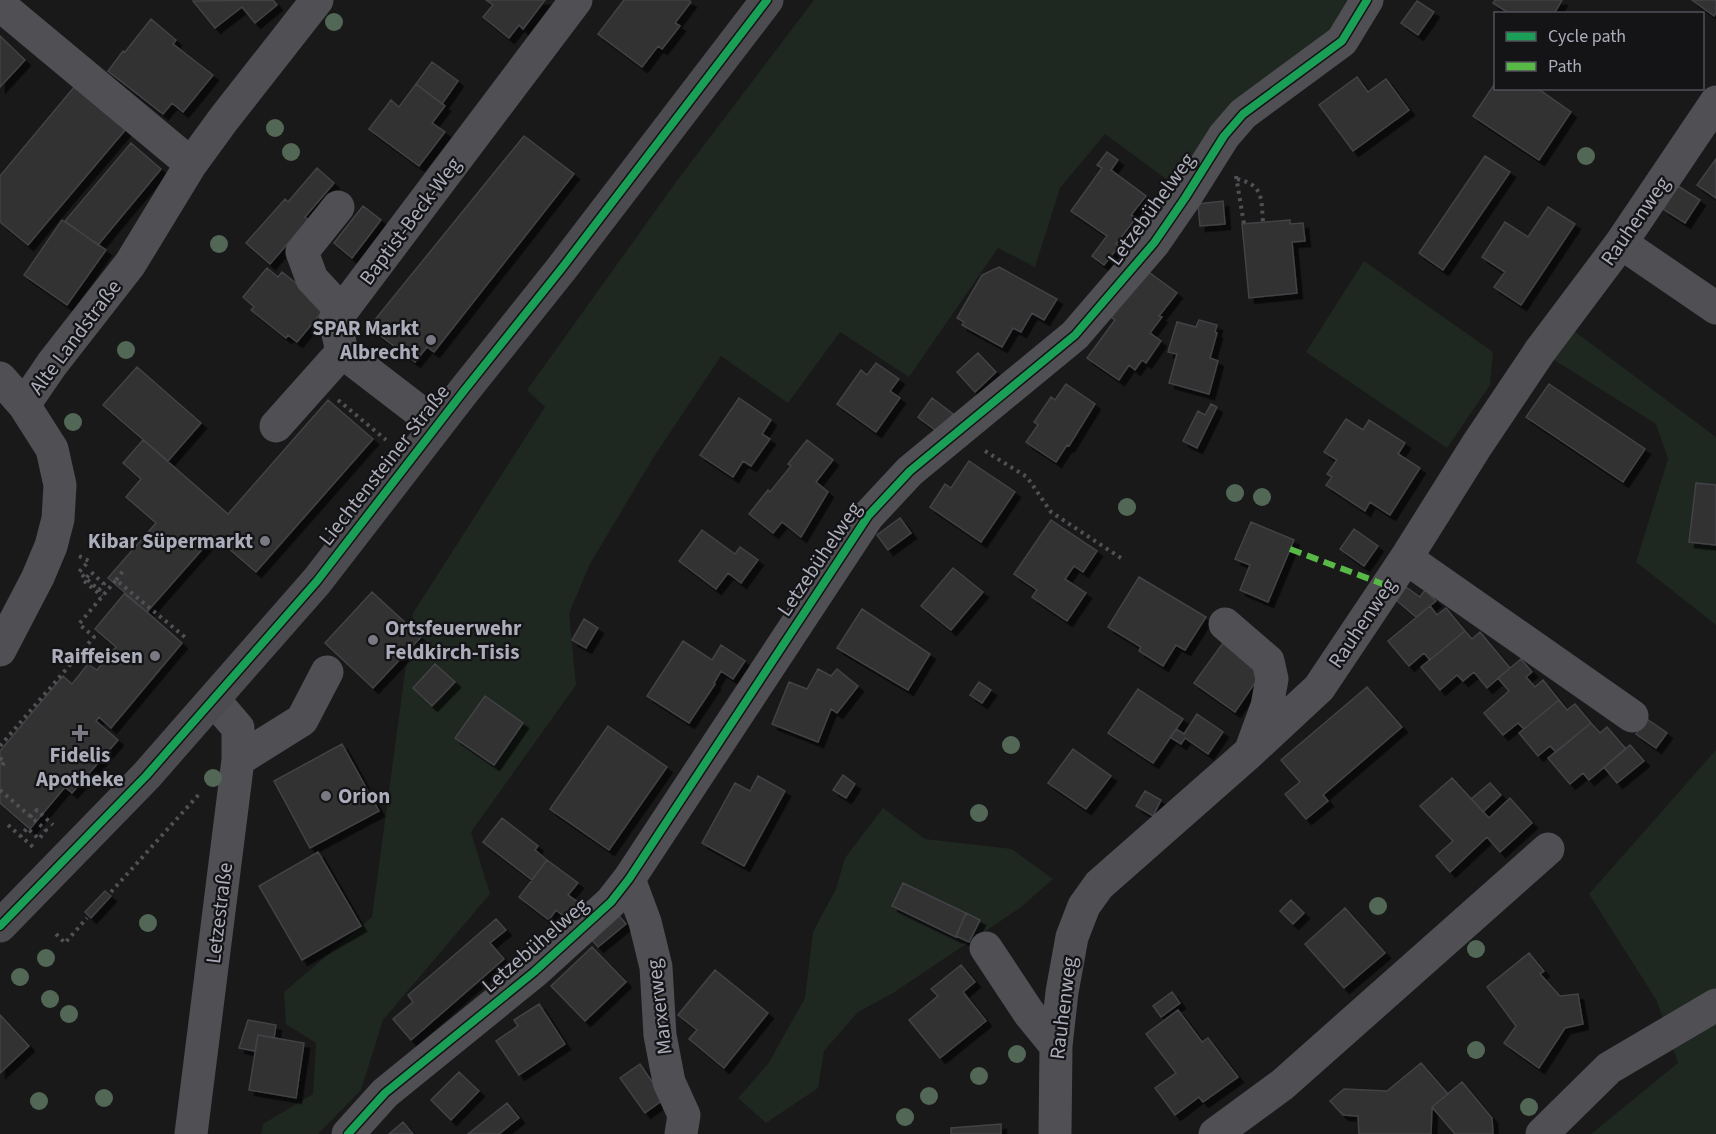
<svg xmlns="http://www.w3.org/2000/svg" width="1716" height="1134" viewBox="0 0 1716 1134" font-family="'Source Sans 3',sans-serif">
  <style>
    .green { fill: #1f2721 }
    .building { fill: #313132; stroke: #424346; stroke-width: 1.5; filter: url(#shadow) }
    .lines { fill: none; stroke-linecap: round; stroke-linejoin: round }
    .path { stroke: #505055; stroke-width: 4; stroke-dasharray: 3 4.5; stroke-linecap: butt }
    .minor { stroke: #4f4f54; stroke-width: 33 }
    .major { stroke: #4c4c50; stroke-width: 33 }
    .quiet { stroke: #58b947; stroke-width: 6; stroke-dasharray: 12 6; stroke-linecap: butt }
    .cycleway-casing { stroke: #141316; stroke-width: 11 }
    .cycleway { stroke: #1a9f57; stroke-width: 8 }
    .tree { fill: #526756 }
    .poi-dot { fill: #787982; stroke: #141316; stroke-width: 2 }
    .labels { text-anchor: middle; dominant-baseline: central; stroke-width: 4.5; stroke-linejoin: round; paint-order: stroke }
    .street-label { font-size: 21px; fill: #abadba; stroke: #141316 }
    .poi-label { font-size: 21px; font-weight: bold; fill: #abadba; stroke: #141316; text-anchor: end }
  </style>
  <defs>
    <filter id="shadow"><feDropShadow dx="5.5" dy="5.5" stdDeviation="0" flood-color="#0009"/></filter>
  </defs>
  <rect width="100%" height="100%" fill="#19191a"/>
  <!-- green -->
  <path class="green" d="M814,0H1356L1333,28L1177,187L1105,134L1060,188L1035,267L998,248L909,377L840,332L788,403L721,356L653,458L590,564L569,613L576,685L471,832L490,894L383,1020L361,1090L318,1134H261L263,1124L313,1094L316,1043L286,1024L284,992L372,917L413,613L545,407L527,390L676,182Z
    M1364,261L1493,352L1490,385L1447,448L1306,352Z
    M1562,322L1716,437V625L1636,562L1668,459L1656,424L1540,351Z
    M1716,750V1134H1591L1678,1063L1657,1001L1589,894Z
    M883,808L925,839L1012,849L1053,879L1020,908L893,993L858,1012L824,1051L818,1088L766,1123L738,1098L768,1064L805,998L813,932L836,889L845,858Z"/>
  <!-- building -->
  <path class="building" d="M273,0L277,5L255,23L242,7L215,28L193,1Z
    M486,0H545L523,29L519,25L509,38L483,17L493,5Z
    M624,0H688L691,2L675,23L680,26L662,49L658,46L642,67L598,34Z
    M1495,0H1562L1554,14H1510L1493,3Z
    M1692,0H1716V13L1714,16Z
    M1417,1L1434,12L1418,35L1401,23Z
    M151,19L176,40L173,44L213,75L183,112L172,103L163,114L108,71L123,51L125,52Z
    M0,36L25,60L0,87Z
    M432,62L458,81L442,104L416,84Z
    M1357,77L1368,92L1386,79L1409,110L1353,151L1319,105Z
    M1496,82V88H1537L1571,112L1539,160L1473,116Z
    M416,84L445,106L432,123L445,132L419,166L369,129L391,100L399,107Z
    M75,86L126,129L28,245L0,222V176Z
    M524,136L574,174L434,352L427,347L415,362L369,327Z
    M131,143L161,169L98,245L65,221Z
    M1107,152L1118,160L1111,170L1146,196L1131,215L1136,218L1116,244L1119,246L1104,265L1092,256L1107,236L1071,211L1102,168L1097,165Z
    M1485,156L1510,172L1443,270L1419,253Z
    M1716,159V198L1697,185Z
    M317,168L334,183L305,217L308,220L270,264L246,243L285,199L288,202Z
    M1678,186L1700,200L1685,223L1663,209Z
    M1223,201L1225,224L1200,226L1198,204Z
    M363,206L381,220L352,258L334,243Z
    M1548,207L1575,224L1521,305L1494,287L1505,272L1482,257L1505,222L1528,237Z
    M62,220L106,250L67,305L24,275Z
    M1290,220V224L1303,223L1305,241L1292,242L1297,293L1249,298L1242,224Z
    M999,267L1057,299L1044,320L1032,313L1021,332L1013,328L1002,347L962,325L964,322L957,318L982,275Z
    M267,268L278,277L282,272L326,307L297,342L288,335L286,338L251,310L254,307L243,297Z
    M1146,270L1177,293L1159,316L1162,317L1150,333L1161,341L1146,363L1142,360L1135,370L1129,365L1119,380L1087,358L1115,320L1111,317Z
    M1199,320L1217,325L1215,332L1217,333L1210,358L1218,361L1209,394L1169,383L1177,354L1168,352L1177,322L1196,327Z
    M978,353L996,372L975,392L957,372Z
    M876,363L899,379L890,391L900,398L876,432L837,404L861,370L867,375Z
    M137,367L201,423L168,461L103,405Z
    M1066,384L1095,404L1069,446L1067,445L1056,462L1026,442L1038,425L1034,422L1051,397L1055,400Z
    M1549,384L1645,449L1623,482L1526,417Z
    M739,398L771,420L762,434L770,439L751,466L743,461L733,477L700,455Z
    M932,398L953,414L939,433L918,417Z
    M328,400L373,439L256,572L214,536L147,612L108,578L156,523L126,497L141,479L123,463L143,440L228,514Z
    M1211,404L1217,407L1197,448L1183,441L1198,411L1205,415Z
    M1346,419L1363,430L1369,420L1405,443L1398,454L1420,468L1390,515L1370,502L1365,511L1326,485L1332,477L1327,474L1337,460L1324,452Z
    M807,440L833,460L816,482L828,492L801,537L782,522L773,533L749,514L768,490L770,492L791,466L788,464Z
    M969,461L1015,492L981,542L930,507L945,484L951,488Z
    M1696,483L1716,485V545L1689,542Z
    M900,518L911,533L888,550L877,535Z
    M1051,520L1097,551L1083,572L1074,566L1065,579L1086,593L1067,621L1032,597L1037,590L1014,574Z
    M1251,522L1294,540L1268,602L1240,590L1250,565L1235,559Z
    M1354,529L1378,546L1364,566L1340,549Z
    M702,530L735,554L740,547L758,560L741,583L728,573L716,589L679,561Z
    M953,568L983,592L951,630L921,606Z
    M1139,577L1206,617L1185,650L1176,645L1163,666L1139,651L1141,647L1108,627Z
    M1406,587L1420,597L1425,590L1436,601L1416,617L1396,600Z
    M372,592L421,637L373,688L325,643Z
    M124,594L147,612L182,643L111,728L99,717L96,721L118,740L72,793L65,787L30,829L0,803V751L63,676L72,684L88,664L97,670L116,647L95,629Z
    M1430,606L1437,615L1446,608L1465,631L1430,660L1424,653L1409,666L1388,641Z
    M862,609L930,654L908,690L837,648Z
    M584,619L598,628L586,648L572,640Z
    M1465,631L1472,639L1480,632L1510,668L1487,688L1474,672L1463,681L1457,675L1440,690L1421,667Z
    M683,641L712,660L721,645L745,661L733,679L721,671L714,683L715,684L689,723L647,696Z
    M1223,643L1263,671L1235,712L1194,683Z
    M1521,659L1532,672L1526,677L1535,687L1543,680L1559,700L1524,729L1518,723L1503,735L1484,713L1509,691L1498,678Z
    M435,664L455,682L432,706L413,688Z
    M818,669L831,676L837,669L858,686L837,713L831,709L818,742L772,724L789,682L807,689Z
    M979,682L991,690L982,703L970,695Z
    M1367,687L1402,727L1323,795L1328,801L1306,819L1285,794L1300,782L1281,760Z
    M1138,689L1183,719L1153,763L1108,733Z
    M485,696L523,723L494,765L455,738Z
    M1559,700L1567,710L1575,704L1591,723L1556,752L1550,746L1538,756L1519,733Z
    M1197,714L1223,732L1208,754L1185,738L1181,744L1170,737L1176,729L1184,734Z
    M1647,719L1667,733L1656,748L1636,734Z
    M1591,723L1600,733L1607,727L1626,749L1589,780L1583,773L1570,784L1548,758Z
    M608,726L667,767L609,850L550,809Z
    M342,744L379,811L310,848L274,781Z
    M1630,745L1644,761L1617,783L1604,767Z
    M1073,749L1111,776L1086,809L1048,783Z
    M843,775L855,784L846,798L833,790Z
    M758,776L785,791L744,866L702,843L735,783L750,791Z
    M1452,778L1489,818L1510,798L1532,823L1500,852L1487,837L1450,872L1436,856L1453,841L1420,806Z
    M1490,783L1501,795L1483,812L1471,799Z
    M1145,791L1161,800L1153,816L1136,806Z
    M502,818L538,846L535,850L547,860L532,880L483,842Z
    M318,852L361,926L302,960L259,886Z
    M547,860L578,883L568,895L578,902L566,918L556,910L549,920L519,897Z
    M903,883L966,913L956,937L892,906Z
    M105,891L111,896L91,918L85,912Z
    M1291,900L1304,913L1293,924L1280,911Z
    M1345,908L1385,953L1344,988L1305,944Z
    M615,911L626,924L598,947L587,934Z
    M966,913L980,920L969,942L956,936Z
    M496,919L506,930L490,943L504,959L411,1040L393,1019L413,1002L408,995Z
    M592,947L626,982L585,1021L551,986Z
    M1529,953L1544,971L1540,974L1560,996L1578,994L1583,1024L1565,1028L1539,1068L1504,1043L1516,1026L1487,987Z
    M961,965L975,982L963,992L986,1021L940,1058L909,1020L938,996L931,989Z
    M715,970L768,1013L724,1068L689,1039L697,1030L678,1015Z
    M1172,992L1180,1003L1161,1017L1153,1006Z
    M539,1004L565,1044L519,1075L496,1041L518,1026L514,1020Z
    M1178,1010L1202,1042L1208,1038L1238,1077L1203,1102L1199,1097L1175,1115L1155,1088L1176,1073L1146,1034Z
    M0,1015L29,1046L0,1073Z
    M248,1020L276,1025L274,1038L258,1035L255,1051L239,1048Z
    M258,1035L304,1043L296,1098L249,1090Z
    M1421,1063L1448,1094L1432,1107L1431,1134H1359L1358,1116L1343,1115L1330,1101L1344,1089L1387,1091Z
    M640,1064L664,1099L645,1113L620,1078Z
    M459,1072L479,1091L451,1120L431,1100Z
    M1462,1082L1492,1118L1493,1134H1455L1432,1107Z
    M507,1103L519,1118L499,1134H468Z
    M403,1122L413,1134H389Z
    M1001,1124V1134H951V1128Z"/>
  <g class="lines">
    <!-- path -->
    <path class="path" d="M1236,176L1244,224
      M1237,179C1264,185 1261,199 1263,222
      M338,400L386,440
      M985,451L1027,477L1051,512L1124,560
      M79,556L89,561L79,572L99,590L104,584L91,572L84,581L102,596
      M116,580L123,571
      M0,746L94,637L79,624L116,580L186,638
      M0,758L5,762L0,767
      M0,790L46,830L39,839L27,828L21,836
      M30,817L37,810L53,825
      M8,825L33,847
      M111,892L201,792
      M56,934L65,943L87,918"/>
    <!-- minor -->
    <path class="minor" d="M0,5L191,164
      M338,207L302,252L312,279L342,311
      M1621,243L1716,308
      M0,378L24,405L52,449L60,485L58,519L51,546L38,577L0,650
      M24,405L52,364L130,264L191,164L223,120L317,0
      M437,425L342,352L335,320L576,0
      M276,426L342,352
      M1406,558L1632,716
      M1225,624L1268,661L1272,679L1267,706L1252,747
      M238,760L302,720L327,672
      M629,879L645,922L656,967L660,1035L669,1082L684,1115L681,1134
      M986,948L1029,1013L1056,1046
      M191,1134L238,760V728L214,700
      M348,1134L385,1093L534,972L611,902L629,879L868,516L910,471L1075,335L1154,243L1185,198L1224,136L1243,114L1342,41L1367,0
      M1055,1134L1056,1046L1062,992L1072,937L1084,906L1099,885L1250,752L1319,688L1406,558L1477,445L1540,351L1621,243L1716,102
      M1215,1134L1282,1085L1548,849
      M1542,1134L1609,1068L1716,1005"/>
    <!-- major -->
    <path class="major" d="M0,926L146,776L317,581L463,392L562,268L767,0"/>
    <!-- quiet -->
    <path class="quiet" d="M1290,549L1388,586"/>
    <defs>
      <path id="cycleway" d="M0,926L146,776L317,581L463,392L562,268L767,0
        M348,1134L385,1093L534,972L611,902L629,879L868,516L910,471L1075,335L1154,243L1185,198L1224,136L1243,114L1342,41L1367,0"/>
    </defs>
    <!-- cycleway casing -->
    <use href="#cycleway" class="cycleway-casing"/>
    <!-- cycleway -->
    <use href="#cycleway" class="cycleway"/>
  </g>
  <!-- trees -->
  <g class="tree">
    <circle cx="334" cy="22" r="9"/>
    <circle cx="275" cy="128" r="9"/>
    <circle cx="291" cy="152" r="9"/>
    <circle cx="1586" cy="156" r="9"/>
    <circle cx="219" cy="244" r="9"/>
    <circle cx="126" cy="350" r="9"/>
    <circle cx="73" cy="422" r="9"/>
    <circle cx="1235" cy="493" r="9"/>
    <circle cx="1262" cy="497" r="9"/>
    <circle cx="1127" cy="507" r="9"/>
    <circle cx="1011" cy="745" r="9"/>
    <circle cx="213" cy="778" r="9"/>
    <circle cx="979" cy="813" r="9"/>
    <circle cx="1378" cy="906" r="9"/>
    <circle cx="148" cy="923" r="9"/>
    <circle cx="1476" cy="949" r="9"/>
    <circle cx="46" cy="958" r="9"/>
    <circle cx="20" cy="977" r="9"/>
    <circle cx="50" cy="999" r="9"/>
    <circle cx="69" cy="1014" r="9"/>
    <circle cx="1476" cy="1050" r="9"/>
    <circle cx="1017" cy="1054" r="9"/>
    <circle cx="979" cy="1076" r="9"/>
    <circle cx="929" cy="1096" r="9"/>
    <circle cx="104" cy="1098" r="9"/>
    <circle cx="39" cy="1101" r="9"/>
    <circle cx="1529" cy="1107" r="9"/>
    <circle cx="905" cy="1117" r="9"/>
  </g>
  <!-- markers -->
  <g class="poi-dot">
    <circle cx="431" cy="340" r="6"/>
    <circle cx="265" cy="541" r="6"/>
    <circle cx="373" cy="640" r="6"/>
    <circle cx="155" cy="656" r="6"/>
    <path d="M77 724h6v6h6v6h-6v6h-6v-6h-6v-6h6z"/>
    <circle cx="326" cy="796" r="6"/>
  </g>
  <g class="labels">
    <!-- street labels -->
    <g class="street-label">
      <text transform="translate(1151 209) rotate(-54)">Letzebühelweg</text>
      <text transform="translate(410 221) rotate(-53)">Baptist-Beck-Weg</text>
      <text transform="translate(1635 221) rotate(-55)">Rauhenweg</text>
      <text transform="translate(75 337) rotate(-53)">Alte Landstraße</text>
      <text transform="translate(384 465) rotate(-52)">Liechtensteiner Straße</text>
      <text transform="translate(819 559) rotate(-56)">Letzebühelweg</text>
      <text transform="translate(1362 623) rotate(-56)">Rauhenweg</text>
      <text transform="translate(219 913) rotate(-83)">Letzestraße</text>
      <text transform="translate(535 945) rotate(-41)">Letzebühelweg</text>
      <text transform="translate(659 1007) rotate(-97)">Marxerweg</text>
      <text transform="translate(1063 1008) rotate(-83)">Rauhenweg</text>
    </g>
    <!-- poi labels -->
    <g class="poi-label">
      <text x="419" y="328">SPAR Markt<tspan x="419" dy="24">Albrecht</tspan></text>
      <text x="253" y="541">Kibar Süpermarkt</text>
      <text x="385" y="628" text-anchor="start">Ortsfeuerwehr<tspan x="385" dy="24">Feldkirch-Tisis</tspan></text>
      <text x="143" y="656">Raiffeisen</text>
      <text x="80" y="755" text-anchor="middle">Fidelis<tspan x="80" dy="24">Apotheke</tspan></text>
      <text x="338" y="796" text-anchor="start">Orion</text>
    </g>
  </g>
  <!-- legend -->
  <rect x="1494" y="12" width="210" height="78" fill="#141316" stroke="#505158" stroke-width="1.5"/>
  <rect x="1506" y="32" width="30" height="9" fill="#1a9f57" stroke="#505158" stroke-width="1.5"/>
  <text x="1548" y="42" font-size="18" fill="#abadba">Cycle path</text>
  <rect x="1506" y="62" width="30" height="9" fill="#58b947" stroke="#505158" stroke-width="1.5"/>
  <text x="1548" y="72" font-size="18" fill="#abadba">Path</text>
</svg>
